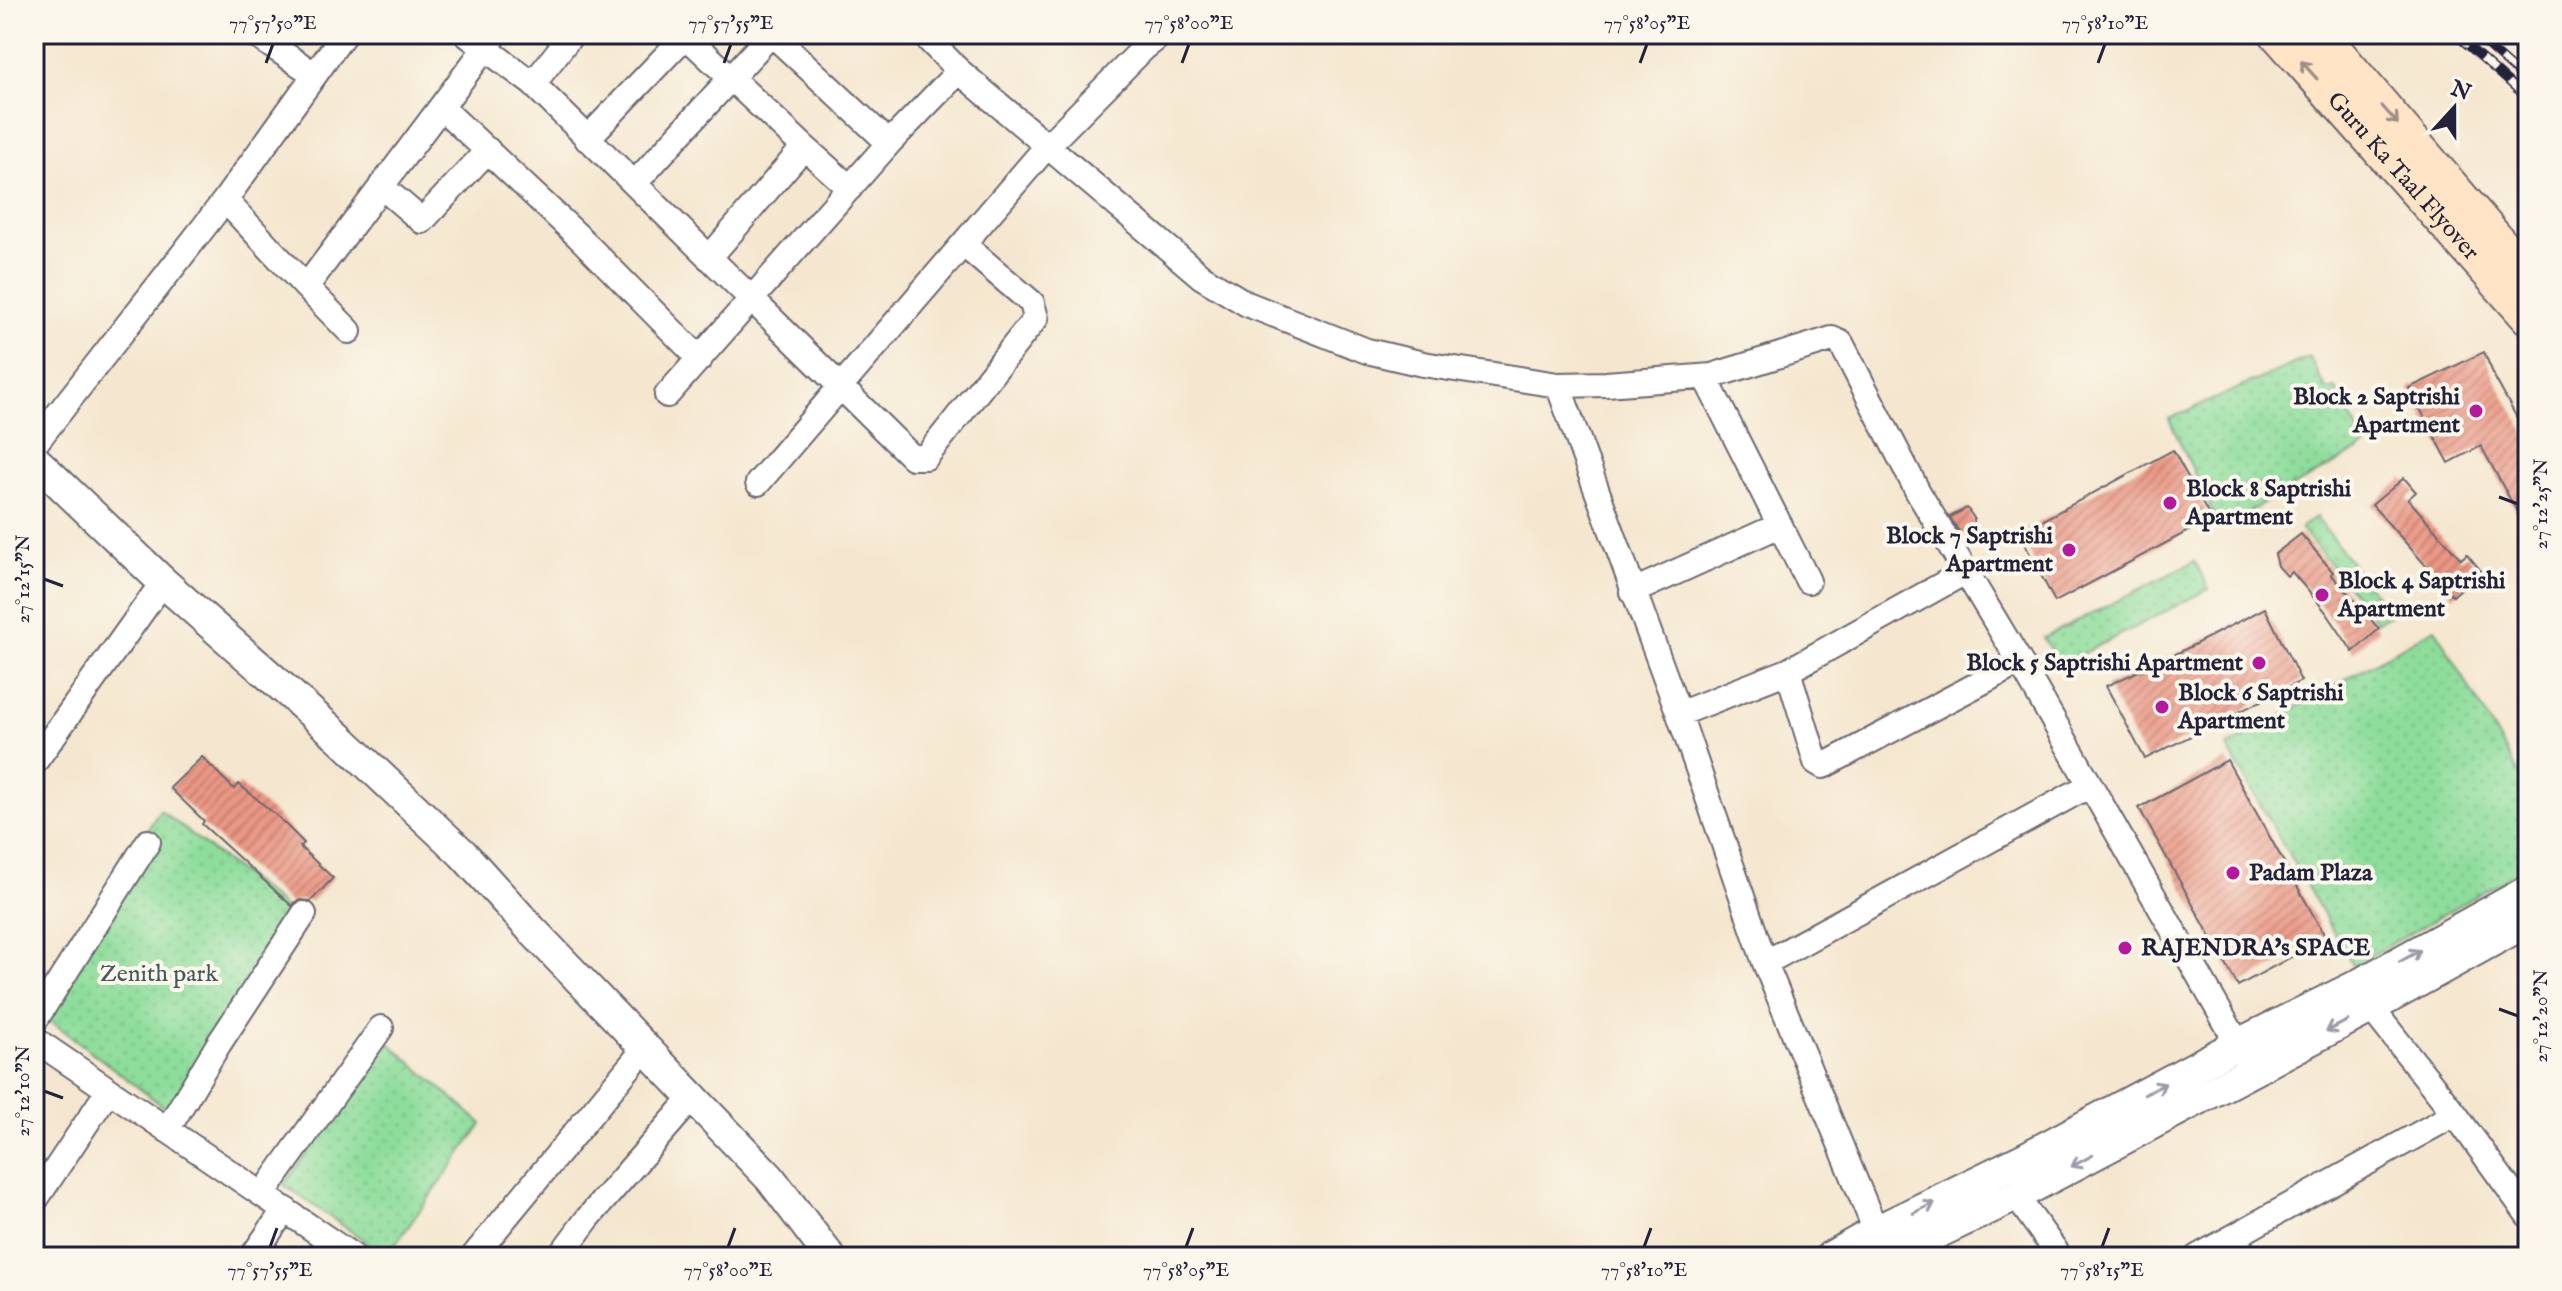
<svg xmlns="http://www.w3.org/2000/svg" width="2562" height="1291" viewBox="0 0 2562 1291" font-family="'IM FELL English',serif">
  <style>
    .grass { fill: url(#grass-dots); stroke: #58806b; stroke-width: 2 }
    .building { fill: url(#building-hatch) }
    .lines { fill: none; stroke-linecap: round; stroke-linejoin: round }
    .minor-casing { stroke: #6c676f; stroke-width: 28 }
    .tertiary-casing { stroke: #6c676f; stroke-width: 34 }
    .secondary-casing { stroke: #6c676f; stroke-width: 38 }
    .minor { stroke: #fff; stroke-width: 24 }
    .tertiary { stroke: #fff; stroke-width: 30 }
    .secondary { stroke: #ffe4c6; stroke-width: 34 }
    .rail-casing { stroke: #22223b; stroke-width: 9 }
    .rail { stroke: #fbf7ec; stroke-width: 6; stroke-dasharray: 18; stroke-linecap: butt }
    .oneway { stroke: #9c8d87 }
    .oneway2 { stroke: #9c9ca7 }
    .ticks { fill: none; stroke: #22223b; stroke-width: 3 }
    .poi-dot { fill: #b5179e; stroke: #fbf7ec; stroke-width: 3 }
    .labels { text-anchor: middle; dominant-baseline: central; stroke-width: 8; stroke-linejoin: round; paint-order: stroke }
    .street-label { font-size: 24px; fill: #22223b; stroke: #fbf7ec }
    .poi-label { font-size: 24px; font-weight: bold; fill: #22223b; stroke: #fbf7ec; text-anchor: start }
    .park-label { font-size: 24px; fill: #425a58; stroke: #fbf7ec }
    .neatline { fill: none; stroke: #22223b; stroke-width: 3 }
    .ticks-label { font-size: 20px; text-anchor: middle; fill: #22223b }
  </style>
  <defs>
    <pattern id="grass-dots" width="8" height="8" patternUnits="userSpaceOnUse" patternTransform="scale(2)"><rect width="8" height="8" fill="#8edd9b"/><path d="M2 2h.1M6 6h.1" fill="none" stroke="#7abd86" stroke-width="1.8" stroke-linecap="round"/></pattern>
    <pattern id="building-hatch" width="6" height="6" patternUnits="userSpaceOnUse" patternTransform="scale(2)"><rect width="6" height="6" fill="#eb9784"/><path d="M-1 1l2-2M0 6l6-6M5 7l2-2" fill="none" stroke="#be7b6d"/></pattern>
  </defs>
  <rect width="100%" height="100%" fill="#fbf7ec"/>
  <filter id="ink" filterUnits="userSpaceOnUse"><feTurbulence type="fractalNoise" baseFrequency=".0125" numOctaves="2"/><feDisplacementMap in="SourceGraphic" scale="16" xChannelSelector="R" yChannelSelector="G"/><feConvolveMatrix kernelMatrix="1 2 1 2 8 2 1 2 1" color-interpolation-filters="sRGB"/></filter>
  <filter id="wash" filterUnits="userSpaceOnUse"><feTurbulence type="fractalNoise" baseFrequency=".006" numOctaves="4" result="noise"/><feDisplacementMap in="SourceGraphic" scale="32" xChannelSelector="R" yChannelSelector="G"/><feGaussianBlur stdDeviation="1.8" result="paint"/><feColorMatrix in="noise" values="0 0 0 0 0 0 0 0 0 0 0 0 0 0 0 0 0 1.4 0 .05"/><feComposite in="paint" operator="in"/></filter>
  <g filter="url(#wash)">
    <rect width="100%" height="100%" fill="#f5e7cf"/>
    <!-- grass -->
    <path class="grass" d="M2309,357L2327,390L2336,388L2366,446L2220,528L2169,419Z
      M2316,517L2390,614L2377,622L2301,528Z
      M2195,561L2209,589L2059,666L2044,638Z
      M2435,628L2528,789V866L2353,966L2227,747Z
      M160,810L298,918L173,1114L34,1008Z
      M388,1042L482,1124L387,1256L284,1185Z"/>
    <g id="blocks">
      <!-- building -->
      <path class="building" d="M2484,352L2495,378L2528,438V532L2481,446L2449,463L2409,388Z
        M2173,450L2211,519L2055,602L2019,533Z
        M2404,478L2416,492L2408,499L2461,559L2467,554L2481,571L2453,596L2372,505Z
        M1967,508L1974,518V524L1968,532L1962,536L1950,517Z
        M2301,534L2333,572L2331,574L2379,629L2353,652L2326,612L2292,572L2287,576L2278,566L2275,554Z
        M2265,608L2301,681L2145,759L2106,686L2176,654Z
        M202,757L234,789L239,784L277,816L304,843L300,847L333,878L311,901L298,900L292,906L202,824L204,821L170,788Z
        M2227,760L2326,938L2238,986L2139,808Z"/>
    </g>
  </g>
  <g filter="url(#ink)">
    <use href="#blocks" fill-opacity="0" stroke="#6c676f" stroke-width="2"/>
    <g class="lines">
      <defs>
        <path id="minor" d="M254,34L314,74
          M466,34L533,84L912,457H926L1036,318L1032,303L963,244
          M684,34L804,147L709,258
          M772,34L889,143
          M923,34L959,71L1202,277L1247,304L1367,351L1423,364L1558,385L1606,384L1712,376L1832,339L1841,343L1918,492L2020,662L2246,1058
          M533,84L572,34
          M441,107L579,237L700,359
          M587,139L687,34
          M804,147L850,188
          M636,182L771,34
          M381,186L422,221L488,150
          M225,200L306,287L495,35
          M306,287L349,331
          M1705,377L1808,581
          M1558,385L1679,714L1765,963L1876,1231L1886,1246
          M667,395L889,143L959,71
          M34,445L225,200L344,34
          M758,483L1048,145L1144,48L1162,34
          M1632,592L1780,525
          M1788,671L1965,572
          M1679,714L1788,671L1816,762L1823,766L2020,662
          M34,763L163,582
          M1765,963L2090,785
          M2361,995L2455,1114L2528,1215
          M34,1022L148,842
          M34,1039L354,1257
          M167,1130L218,1045L304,914
          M263,1194L381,1028
          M2016,1196L2060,1257
          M34,1202L108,1091
          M2232,1238L2247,1257
          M252,1257L285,1209
          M473,1257L646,1047
          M559,1257L588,1218L694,1096
          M2197,1257L2455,1114"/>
        <path id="tertiary" d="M34,459L163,582L340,738L463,854L531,929L770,1178L830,1257
          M1830,1257L1876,1231L2025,1158L2238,1044L2356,986L2528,891
          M1887,1257L2016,1196L2376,1005L2528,921"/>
        <g id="secondary">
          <path id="s1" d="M2277,34L2528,317"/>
          <path d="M2321,34L2528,276"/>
        </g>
      </defs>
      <!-- minor casing -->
      <use href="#minor" class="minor-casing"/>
      <!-- tertiary casing -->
      <use href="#tertiary" class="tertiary-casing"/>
      <!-- secondary casing -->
      <use href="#secondary" class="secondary-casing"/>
      <!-- minor -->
      <use href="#minor" class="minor"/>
      <!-- tertiary -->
      <use href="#tertiary" class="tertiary"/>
      <!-- secondary -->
      <use href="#secondary" class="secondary"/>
      <defs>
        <path id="rail" d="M2455,34L2528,99
          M2474,34L2528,82"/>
      </defs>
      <!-- rail casing -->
      <use href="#rail" class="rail-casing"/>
      <!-- rail -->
      <use href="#rail" class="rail"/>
    </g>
    <!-- one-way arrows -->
    <defs><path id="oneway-shaft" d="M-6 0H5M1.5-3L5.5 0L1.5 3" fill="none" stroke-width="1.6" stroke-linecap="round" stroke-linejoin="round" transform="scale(2)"/></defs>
    <g class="oneway">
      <use href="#oneway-shaft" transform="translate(2309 70) rotate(-132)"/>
      <use href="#oneway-shaft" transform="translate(2390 115) rotate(49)"/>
    </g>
    <g class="oneway2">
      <use href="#oneway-shaft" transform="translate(2410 956) rotate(-29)"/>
      <use href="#oneway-shaft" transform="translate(2337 1026) rotate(153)"/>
      <use href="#oneway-shaft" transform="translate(2155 1089) rotate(-28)"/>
      <use href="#oneway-shaft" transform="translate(2082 1161) rotate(152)"/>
      <use href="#oneway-shaft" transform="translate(1924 1208) rotate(-26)"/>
    </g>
  </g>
  <!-- ticks -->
  <path class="ticks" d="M266,63L273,44M724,63L731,44M1182,63L1189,44M1640,63L1647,44M2098,63L2105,44M2499,497L2518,504M44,579L63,586M2499,1009L2518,1016M44,1091L63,1098M270,1247L277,1228M728,1247L735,1228M1186,1247L1193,1228M1644,1247L1651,1228M2102,1247L2109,1228"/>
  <!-- markers -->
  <g class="poi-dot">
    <circle cx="2476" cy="411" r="8"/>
    <circle cx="2170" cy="503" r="8"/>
    <circle cx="2069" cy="550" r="8"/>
    <circle cx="2322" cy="595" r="8"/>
    <circle cx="2259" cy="663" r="8"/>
    <circle cx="2162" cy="707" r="8"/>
    <circle cx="2233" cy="873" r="8"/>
    <circle cx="2125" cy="948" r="8"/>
  </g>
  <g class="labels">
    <!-- street labels -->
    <g class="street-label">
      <text stroke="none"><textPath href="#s1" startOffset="190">Guru Ka Taal Flyover</textPath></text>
    </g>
    <!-- poi labels -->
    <g class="poi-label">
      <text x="2460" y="397" text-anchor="end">Block 2 Saptrishi<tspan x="2460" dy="28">Apartment</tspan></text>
      <text x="2186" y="489">Block 8 Saptrishi<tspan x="2186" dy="28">Apartment</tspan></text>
      <text x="2053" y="536" text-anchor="end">Block 7 Saptrishi<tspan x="2053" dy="28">Apartment</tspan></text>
      <text x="2338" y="581">Block 4 Saptrishi<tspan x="2338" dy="28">Apartment</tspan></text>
      <text x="2243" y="663" text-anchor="end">Block 5 Saptrishi Apartment</text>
      <text x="2178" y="693">Block 6 Saptrishi<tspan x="2178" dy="28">Apartment</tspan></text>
      <text x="2249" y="873">Padam Plaza</text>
      <text x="2141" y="948">RAJENDRA's SPACE</text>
    </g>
    <!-- park labels -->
    <g class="park-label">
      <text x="159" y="974">Zenith park</text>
    </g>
  </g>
  <!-- margin -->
  <rect width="2562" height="1291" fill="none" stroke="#fbf7ec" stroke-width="88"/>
  <!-- north arrow -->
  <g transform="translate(2454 108) rotate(21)" stroke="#fbf7ec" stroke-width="6" paint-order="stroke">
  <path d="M0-6L14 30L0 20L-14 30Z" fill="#22223b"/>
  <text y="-12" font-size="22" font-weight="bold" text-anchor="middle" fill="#22223b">N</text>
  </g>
  <rect x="44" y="44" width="2474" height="1203" class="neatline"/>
  <g class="ticks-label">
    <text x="273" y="29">77°57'50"E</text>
    <text x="731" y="29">77°57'55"E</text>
    <text x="1189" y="29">77°58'00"E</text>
    <text x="1647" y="29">77°58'05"E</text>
    <text x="2105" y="29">77°58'10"E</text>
    <text transform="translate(2540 504) rotate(-90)" y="7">27°12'25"N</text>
    <text transform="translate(22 579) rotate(-90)" y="7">27°12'15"N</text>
    <text transform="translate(2540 1016) rotate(-90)" y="7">27°12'20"N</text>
    <text transform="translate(22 1091) rotate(-90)" y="7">27°12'10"N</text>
    <text x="270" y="1276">77°57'55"E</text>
    <text x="728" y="1276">77°58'00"E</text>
    <text x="1186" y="1276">77°58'05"E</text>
    <text x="1644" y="1276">77°58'10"E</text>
    <text x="2102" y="1276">77°58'15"E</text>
  </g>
</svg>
